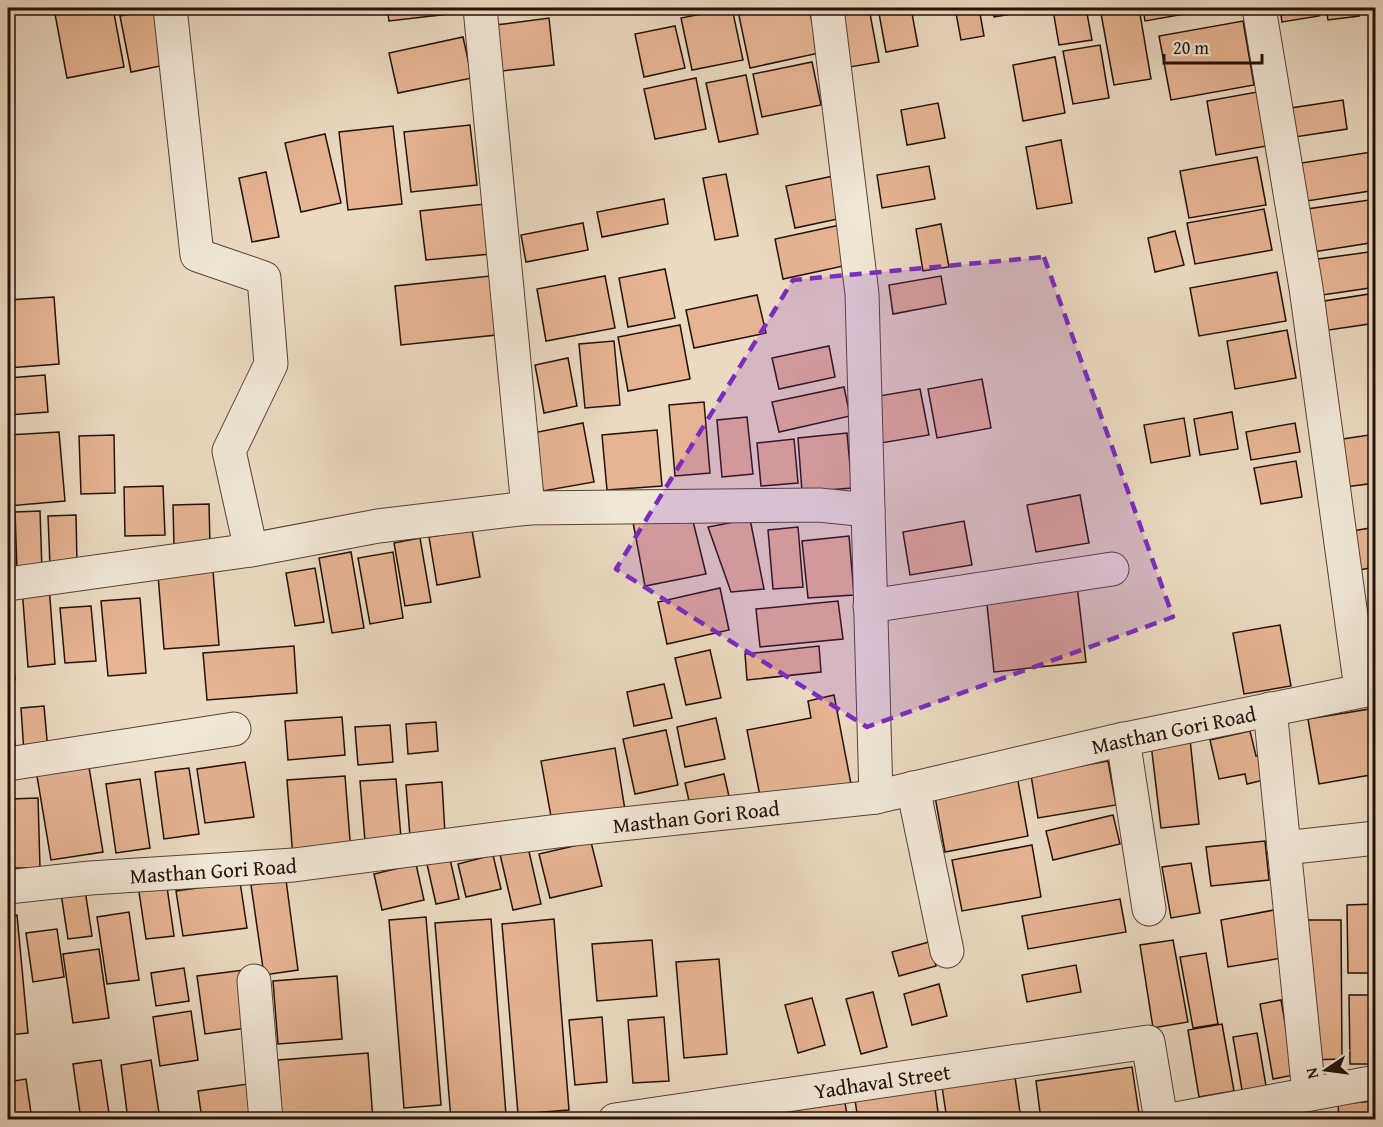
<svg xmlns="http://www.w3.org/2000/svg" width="1383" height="1127" viewBox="0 0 1383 1127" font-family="'Gentium Book Plus',serif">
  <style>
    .building { fill: #e6b493; stroke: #251108; stroke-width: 1.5 }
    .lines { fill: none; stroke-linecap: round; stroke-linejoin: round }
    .street-casing { stroke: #564336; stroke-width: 35 }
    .street { stroke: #f1e7d7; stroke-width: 33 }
    .marked { fill: #7b2cbf; fill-opacity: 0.2; stroke: #7b2cbf; stroke-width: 4.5; stroke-dasharray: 12 8; stroke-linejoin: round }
    .labels { text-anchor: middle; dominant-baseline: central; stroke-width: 4.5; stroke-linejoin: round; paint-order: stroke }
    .street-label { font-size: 21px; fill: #251108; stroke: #f1e7d7 }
  </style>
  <rect width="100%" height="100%" fill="#eadac1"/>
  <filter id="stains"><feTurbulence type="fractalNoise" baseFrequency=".00333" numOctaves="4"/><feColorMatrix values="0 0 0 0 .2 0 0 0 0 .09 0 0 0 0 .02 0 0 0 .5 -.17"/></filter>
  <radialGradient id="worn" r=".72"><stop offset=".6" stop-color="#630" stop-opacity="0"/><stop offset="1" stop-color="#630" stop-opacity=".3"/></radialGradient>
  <!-- building -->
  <path class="building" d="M87,8H113L124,67L67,78L55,14Z
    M387,8H466V12L389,21Z
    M732,8L743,60L692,70L681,18Z
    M753,8H809L819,53L750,68L738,11Z
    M839,8H869L879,62L850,67Z
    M878,8H911L918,46L886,52Z
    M955,8H979L984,36L961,40Z
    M992,8H1034L1035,10L994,17Z
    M1069,8H1086L1092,40L1059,45L1053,10Z
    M1100,8H1139L1151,79L1114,85Z
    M1143,8H1219L1145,21Z
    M1280,8H1318L1319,16L1282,22Z
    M1326,8H1357L1359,16L1328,20Z
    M154,9L165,65L131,72L120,16Z
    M549,18L554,65L502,71L496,25Z
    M1243,21L1254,85L1171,100L1159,36Z
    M675,26L685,68L644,77L635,34Z
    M1376,33V62L1371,34Z
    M463,37L472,78L398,93L389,53Z
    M1100,45L1109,98L1073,104L1063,51Z
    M1055,57L1065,113L1023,121L1013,65Z
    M812,62L821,105L762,117L753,74Z
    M746,75L758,134L719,142L706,83Z
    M696,78L706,129L655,139L644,89Z
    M1268,90L1278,144L1216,155L1207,101Z
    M1343,100L1347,129L1295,137L1291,108Z
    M938,103L945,138L907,145L901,110Z
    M470,125L477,185L411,192L404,132Z
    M393,126L402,204L348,210L339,132Z
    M325,134L341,203L301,212L285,143Z
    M1061,140L1072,203L1037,209L1026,147Z
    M1371,152L1376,190L1301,202L1295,164Z
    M1257,157L1266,205L1189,218L1180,171Z
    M929,166L935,199L882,208L877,175Z
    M266,172L279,237L252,242L239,178Z
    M726,174L738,236L715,240L703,178Z
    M838,175L847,217L795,228L786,186Z
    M664,199L668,224L602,237L597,212Z
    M1376,199V242L1307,253L1300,210Z
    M485,204L491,254L426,260L420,211Z
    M1264,209L1272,250L1195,264L1187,223Z
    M583,223L588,250L526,262L521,235Z
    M941,224L949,267L923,271L916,229Z
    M840,225L848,265L783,279L775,239Z
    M1175,231L1184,265L1155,272L1148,238Z
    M1376,251V287L1316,296L1311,260Z
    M665,269L675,318L628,327L619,278Z
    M1277,272L1286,321L1199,336L1190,288Z
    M500,275L506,334L401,345L395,286Z
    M605,276L615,328L546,341L537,289Z
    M941,276L946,304L893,314L889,285Z
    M1376,293V323L1322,331L1318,302Z
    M757,295L766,333L694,348L686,310Z
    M54,297L59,364L8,368V300Z
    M680,325L690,379L628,391L618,337Z
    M1287,330L1296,378L1235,389L1227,341Z
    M614,341L620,405L585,408L579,344Z
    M829,346L835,377L779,389L772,358Z
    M568,358L577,406L544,413L535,365Z
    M45,375L48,412L8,415V378Z
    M982,379L991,428L937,438L928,389Z
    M844,387L850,416L779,432L772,402Z
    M920,389L929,435L881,443L873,397Z
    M704,402L710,473L675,476L669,405Z
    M1232,412L1238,449L1200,455L1194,419Z
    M747,417L753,474L722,477L717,420Z
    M1184,418L1190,456L1151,463L1144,425Z
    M583,423L594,482L543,491L533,433Z
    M1295,423L1300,452L1251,460L1246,432Z
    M657,430L662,486L607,490L602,435Z
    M59,432L65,501L8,506V435Z
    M847,433L852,488L802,492L798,438Z
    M1376,434V483L1337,488L1329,441Z
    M114,435L115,493L81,494L79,436Z
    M794,439L798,483L761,486L757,443Z
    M1296,461L1302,497L1261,504L1254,468Z
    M163,486L165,535L125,536L124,487Z
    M1080,495L1089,543L1036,552L1027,505Z
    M209,504L210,546H174L173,505Z
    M40,511L42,570L17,571L15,512Z
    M76,515L77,565L50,566L48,516Z
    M632,517H692L706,574L645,586Z
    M750,519L764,589L731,592L708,527Z
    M964,521L972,565L910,575L903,532Z
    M798,527L803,587L773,589L768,530Z
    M1376,527V567L1353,571L1346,532Z
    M472,530L480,577L437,585L429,537Z
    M849,536L854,595L808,598L802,541Z
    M420,538L431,602L405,606L394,543Z
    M351,552L364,628L332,633L319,558Z
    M393,552L403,618L370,624L358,558Z
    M315,568L324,622L295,626L286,573Z
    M213,571L219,645L164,649L158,575Z
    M1077,585L1086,662L994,672L986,595Z
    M49,586L55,664L28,667L22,588Z
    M720,588L729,630L667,644L658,602Z
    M140,598L146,673L108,676L101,601Z
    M8,599L15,680L8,681Z
    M838,601L843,639L760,647L756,609Z
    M91,606L96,661L65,663L60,608Z
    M1280,625L1291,686L1244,694L1233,633Z
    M294,646L297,693L207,700L203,653Z
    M819,646L821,672L747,680L745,654Z
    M710,650L721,698L686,705L675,658Z
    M664,684L672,718L634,726L627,692Z
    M834,695L851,784L761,801L747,730L811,718L808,701Z
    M44,706L48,751L24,753L21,708Z
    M1376,708V774L1319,784L1308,719Z
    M8,715H12L16,754H8Z
    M342,717L345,755L288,760L285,721Z
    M716,718L725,759L685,767L677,727Z
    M436,722L438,751L408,754L406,724Z
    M390,725L393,762L358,765L355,727Z
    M666,730L678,785L635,794L623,739Z
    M1250,731L1256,756L1263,754L1268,779L1247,784L1245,774L1219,779L1210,740Z
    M1190,739L1199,824L1161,828L1151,744Z
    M615,748L625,810L552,822L541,761Z
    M88,761L103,852L51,860L36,770Z
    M1108,761L1116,805L1038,818L1031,775Z
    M245,762L254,817L205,823L197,769Z
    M189,768L199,834L164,839L155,772Z
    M724,774L730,801L691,810L685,783Z
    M345,776L351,853L293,858L287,780Z
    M1017,776L1028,836L945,852L934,791Z
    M140,779L150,848L116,853L106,784Z
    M396,779L401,838L365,841L360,781Z
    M442,782L445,834L410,837L406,785Z
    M38,798L40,868H13L11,799Z
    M1113,815L1120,844L1053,860L1046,831Z
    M1265,841L1269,880L1211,886L1206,847Z
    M591,842L602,886L550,898L539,854Z
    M527,843L541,904L513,910L499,850Z
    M1032,845L1041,897L962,911L952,860Z
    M493,855L501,889L466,897L458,864Z
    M450,859L459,899L436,904L427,864Z
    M1191,863L1200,913L1171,918L1162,867Z
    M416,864L424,900L382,910L374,874Z
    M166,880L174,936L146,939L138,885Z
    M286,880L298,970L264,975L251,885Z
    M240,882L247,928L183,936L176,891Z
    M84,883L92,936L68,939L60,887Z
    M1120,899L1126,932L1028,949L1022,916Z
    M1376,904V973H1348L1347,905Z
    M1274,910L1282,958L1228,967L1221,920Z
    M129,912L139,980L107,984L97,917Z
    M17,915L28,1033L8,1035V916Z
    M426,917L441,1105L404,1108L389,920Z
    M491,919L506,1115L451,1120L435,923Z
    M554,919L569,1110L518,1114L502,924Z
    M1306,920H1341L1342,1059L1308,1060Z
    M57,929L64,977L33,982L26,933Z
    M652,940L657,996L597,1001L592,944Z
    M1173,940L1188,1022L1153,1028L1140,945Z
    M929,942L936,966L899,976L892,952Z
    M99,949L109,1018L73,1023L63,954Z
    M1206,953L1218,1024L1193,1028L1180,957Z
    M719,959L727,1054L684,1058L676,962Z
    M1076,965L1081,992L1027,1002L1022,975Z
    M184,968L189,1001L156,1006L151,973Z
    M244,970L253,1027L205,1034L197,976Z
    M337,976L342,1039L278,1044L273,981Z
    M939,984L947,1016L912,1025L904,994Z
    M873,992L887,1047L861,1054L846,999Z
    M1349,995H1372L1373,1064H1350Z
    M812,998L825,1045L798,1053L785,1005Z
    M1281,1000L1294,1075L1273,1079L1260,1004Z
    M191,1011L198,1060L160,1066L153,1017Z
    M602,1017L607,1082L575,1085L569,1020Z
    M664,1017L669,1081L633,1083L628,1020Z
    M1222,1024L1234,1091L1199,1097L1188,1030Z
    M1257,1033L1266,1086L1242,1090L1233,1037Z
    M368,1053L373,1120H282L278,1060Z
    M101,1060L110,1120H81L73,1064Z
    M151,1060L160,1120H128L121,1065Z
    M1132,1067L1140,1120H1041L1036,1081Z
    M1014,1070L1021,1120H947L941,1080Z
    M26,1079L32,1120H8V1082Z
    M248,1084L253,1120H202L198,1091Z
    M935,1089L939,1120H858L855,1100Z
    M1376,1101V1120H1339L1338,1104Z
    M845,1103L848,1120H778L777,1113Z"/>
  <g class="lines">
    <defs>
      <g id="street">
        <path d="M170,8L197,255L264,278L271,364L229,451L251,550"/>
        <path d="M480,8L528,508"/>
        <path d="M827,8L862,294L876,797"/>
        <path d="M1259,8L1306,288L1361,689"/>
        <path d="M8,584L251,550L378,526L528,508L819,505L868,510"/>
        <path d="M870,606L1112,569"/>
        <path d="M1270,709L1309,1094"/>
        <path d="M1123,739L1149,909"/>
        <path d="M8,764L234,729"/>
        <path d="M913,788L947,951"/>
        <path d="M1284,848L1376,838"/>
        <path id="s1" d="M8,887L90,878L294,865L566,830L876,797L1111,742L1376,688"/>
        <path d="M254,981L266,1120"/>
        <path id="s2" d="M615,1120L1148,1042L1161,1120"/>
        <path d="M1170,1120L1376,1082"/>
      </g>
    </defs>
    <!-- street casing -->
    <use href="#street" class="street-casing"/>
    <!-- street -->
    <use href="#street" class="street"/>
  </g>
  <!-- marked area -->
  <path class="marked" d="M1044,257L1173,617L867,727L616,569L793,280Z"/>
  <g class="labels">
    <!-- street labels -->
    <g class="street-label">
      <text stroke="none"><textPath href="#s1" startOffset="1178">Masthan Gori Road</textPath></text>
      <text stroke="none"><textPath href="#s1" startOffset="692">Masthan Gori Road</textPath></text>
      <text stroke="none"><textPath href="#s1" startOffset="206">Masthan Gori Road</textPath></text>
      <text stroke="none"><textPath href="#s2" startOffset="270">Yadhaval Street</textPath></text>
    </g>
  </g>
  <!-- margin -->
  <rect width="1383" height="1127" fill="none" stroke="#eadac1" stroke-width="30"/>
  <rect x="9" y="9" width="1365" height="1109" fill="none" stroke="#251108" stroke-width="3"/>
  <rect x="15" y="15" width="1353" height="1097" fill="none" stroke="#251108" stroke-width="1.5"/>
  <!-- north arrow -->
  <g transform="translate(1326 1070) rotate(257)" stroke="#f1e7d7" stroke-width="4.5" paint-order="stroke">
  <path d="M0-4.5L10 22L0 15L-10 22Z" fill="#251108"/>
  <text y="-9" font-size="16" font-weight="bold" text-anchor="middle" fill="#251108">N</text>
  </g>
  <!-- scale -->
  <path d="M1164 54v9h98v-9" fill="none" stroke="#251108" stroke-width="3"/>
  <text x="1173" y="54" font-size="18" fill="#251108" stroke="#f1e7d7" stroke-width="4.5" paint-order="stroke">20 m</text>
  <rect width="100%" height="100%" filter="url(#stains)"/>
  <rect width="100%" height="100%" fill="url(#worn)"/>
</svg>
